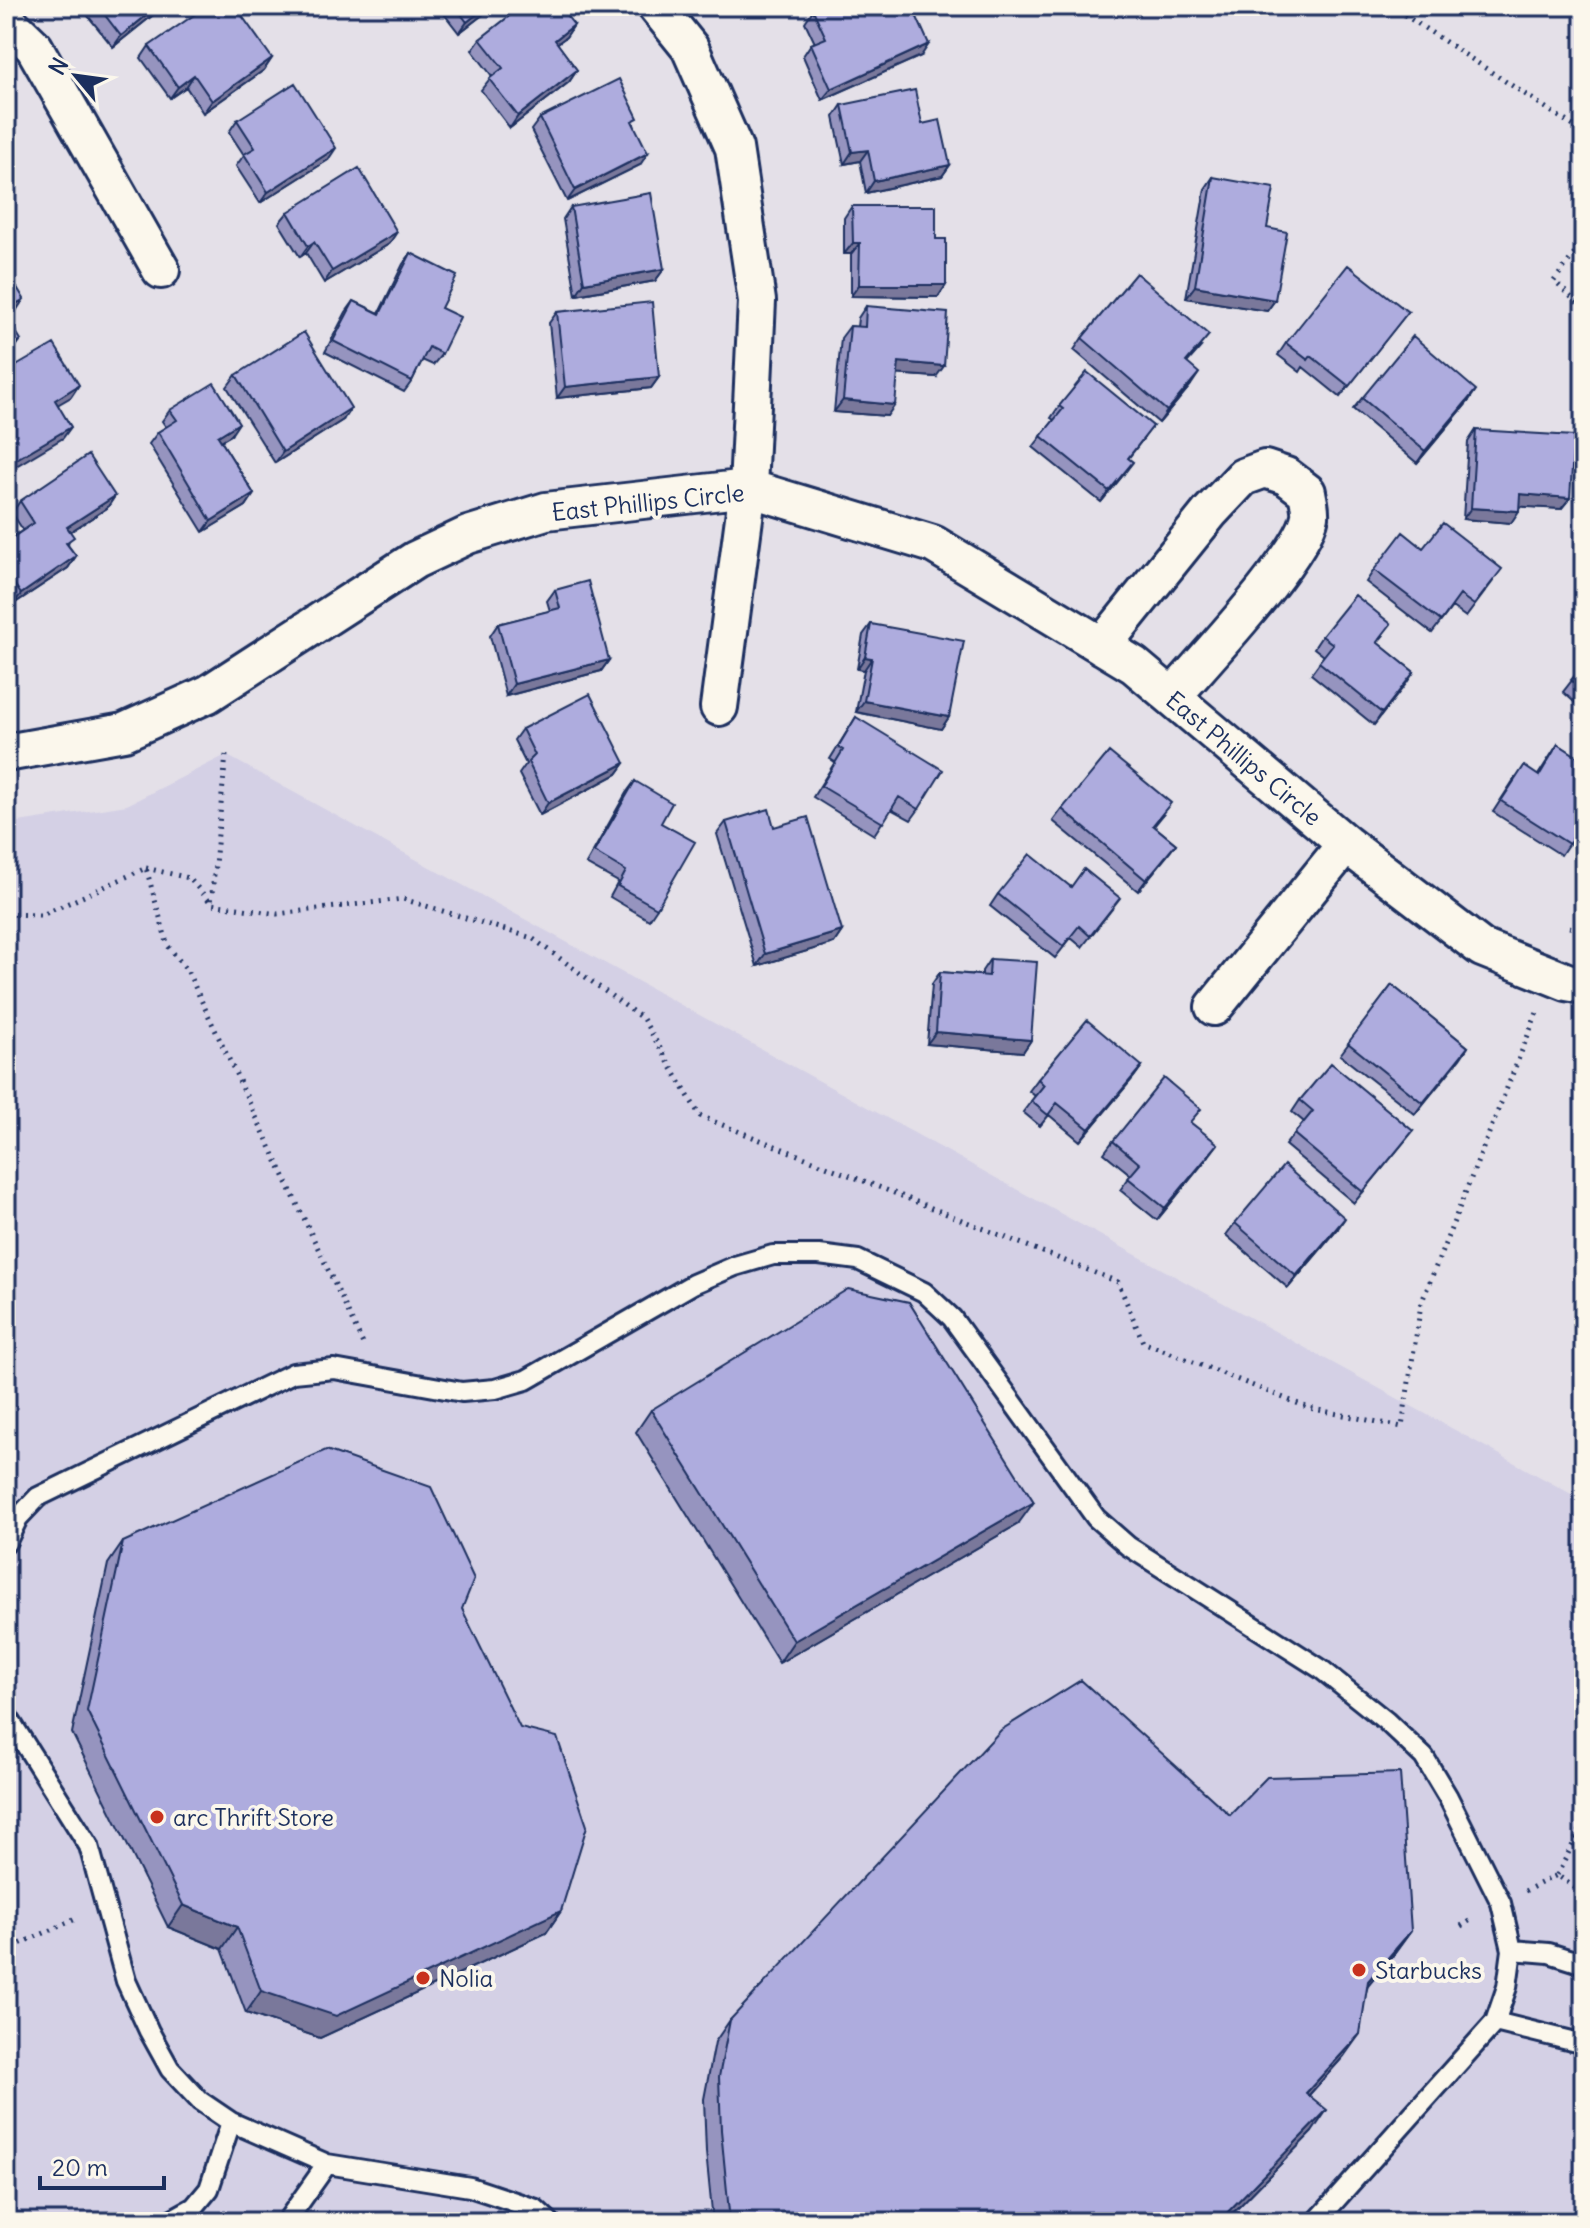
<svg xmlns="http://www.w3.org/2000/svg" width="1590" height="2228" viewBox="0 0 1590 2228" font-family="Delius,sans-serif">
  <style>
    .built { fill: #d4d0e5 }
    .lines { fill: none; stroke-linecap: round; stroke-linejoin: round }
    .service-casing { stroke: #1b2f5e; stroke-width: 24 }
    .minor-casing { stroke: #1b2f5e; stroke-width: 42 }
    .path { stroke: #1b2f5e; stroke-width: 5; stroke-dasharray: 2 6; stroke-linecap: butt }
    .service { stroke: #fbf7ec; stroke-width: 18 }
    .minor { stroke: #fbf7ec; stroke-width: 36 }
    .wall { fill: #9694bf; stroke: #1b2f5e; stroke-width: 2 }
    .shaded-wall { fill: #7a789b; stroke: #1b2f5e; stroke-width: 2 }
    .building { fill: #aeacde; stroke: #1b2f5e; stroke-width: 2 }
    .poi-dot { fill: #c8321e; stroke: #fbf7ec; stroke-width: 3 }
    .labels { text-anchor: middle; dominant-baseline: central; stroke-width: 8; stroke-linejoin: round; paint-order: stroke }
    .street-label { font-size: 24px; fill: #1b2f5e; stroke: #fbf7ec }
    .poi-label { font-size: 24px; fill: #1b2f5e; stroke: #fbf7ec; text-anchor: start }
  </style>
  <rect width="100%" height="100%" fill="#e4e0e8"/>
  <filter id="ink" filterUnits="userSpaceOnUse"><feTurbulence type="fractalNoise" baseFrequency=".0125" numOctaves="2"/><feDisplacementMap in="SourceGraphic" scale="16" xChannelSelector="R" yChannelSelector="G"/><feConvolveMatrix kernelMatrix="1 2 1 2 8 2 1 2 1" color-interpolation-filters="sRGB"/></filter>
  <g filter="url(#ink)">
    <!-- built -->
    <path class="built" d="M226,755L1584,1501V2222H6V824L127,805Z"/>
    <g class="lines">
      <defs>
        <path id="service" d="M6,1543L18,1518L38,1497L293,1373L334,1369L462,1392L495,1389L526,1380L693,1284L735,1266L773,1255H819L858,1260L924,1292L952,1318L1096,1518L1128,1546L1321,1669L1386,1721L1424,1757L1448,1797L1501,1903L1512,1950L1507,1987L1495,2022L1316,2222
          M6,1714L89,1846L126,1981L149,2031L170,2069L200,2101L231,2122L327,2164L470,2187L536,2209L550,2222
          M1512,1950L1549,1953L1584,1964
          M1495,2022L1584,2044
          M167,2222L194,2207L209,2189L231,2122
          M286,2222L327,2164"/>
        <path id="minor" d="M656,6L690,48L734,148L757,301L748,488L719,707
          M6,20L34,47L161,270
          M1102,646L1210,512L1243,477L1265,469L1286,476L1307,492C1308,499 1311,509 1310,516C1303,556 1202,662 1172,697
          M6,753L124,732L208,694L415,560L468,535L546,511L748,488L933,544L1134,665L1346,844L1482,948L1567,982L1584,985
          M1214,1007L1346,844"/>
      </defs>
      <!-- service casing -->
      <use href="#service" class="service-casing"/>
      <!-- minor casing -->
      <use href="#minor" class="minor-casing"/>
      <!-- path -->
      <path class="path" d="M1391,6L1584,133
        M1584,241L1554,281L1584,309
        M226,755L211,904L277,914L403,899L532,938L643,1019L700,1116L1118,1282L1143,1342L1309,1408L1402,1427L1421,1304L1538,1010
        M146,868L189,878L211,903
        M6,914L42,915L146,868L168,946L187,970L363,1344
        M1569,927L1584,930
        M1557,1875L1584,1823
        M1525,1891L1557,1875L1584,1894
        M1461,1926L1474,1918
        M6,1950L78,1918"/>
      <!-- service -->
      <use href="#service" class="service"/>
      <!-- minor -->
      <use href="#minor" class="minor"/>
    </g>
    <!-- wall -->
    <path class="wall" d="M80,6H160L153,15L113,47Z
      M438,6H494L459,33Z
      M813,10L921,56L822,100L803,56L811,44L815,43L805,22Z
      M574,25L566,37L557,43L577,70L569,82L510,128L481,90L492,76L472,50L480,39Z
      M149,46L272,58L264,70L203,113L186,87L170,98L141,58Z
      M842,105L922,124L950,165L942,176L866,193L860,161L844,164L834,117Z
      M540,118L634,124L640,165L567,201L531,130Z
      M237,120L328,160L260,203L236,166L244,155L229,132Z
      M1213,177L1267,228L1275,300L1267,311L1186,298L1205,189Z
      M852,206L936,239L946,285L938,297L851,296V254H844V218Z
      M571,207L664,269L655,281L576,295L563,219Z
      M288,212L389,244L324,283L306,253L300,257L279,223Z
      M411,253L441,308L442,354L433,365L422,360L412,381L404,392L325,352L346,312L354,301L379,313L403,264Z
      M866,306L936,377L898,374L887,416L834,412L841,338L850,326L857,327L858,318Z
      M557,312L659,377L651,388L557,398L549,323Z
      M1408,312L1340,397L1303,367L1300,372L1278,355L1286,343Z
      M1082,338L1201,347L1187,363L1191,385L1159,423L1074,350Z
      M236,375L343,420L275,463L227,387Z
      M1362,398L1468,402L1417,463L1353,409Z
      M1059,406L1153,426L1128,459L1124,474L1101,502L1033,447L1054,420L1051,418Z
      M170,410L231,435L221,441L254,494L246,506L203,532L149,444L158,432L166,427L162,421Z
      M1476,430L1570,498L1561,509L1519,506L1511,523L1463,519L1468,442Z
      M115,496L107,508L70,532L68,545L76,556L68,568L12,605L6,596V542L23,530L12,513L20,501Z
      M1423,548L1494,580L1466,617L1452,607L1432,633L1366,582L1374,570Z
      M555,590L609,660L601,671L506,696L490,636L498,624L550,611L547,601Z
      M871,624L949,717L941,729L856,712L864,670L857,669L863,635Z
      M1322,636H1383L1377,643L1414,672L1374,725L1311,674L1324,656L1314,648Z
      M1584,665V711L1563,692Z
      M856,717L919,809L911,820L891,809L874,835L813,797L835,762L830,759Z
      M522,729L625,763L617,774L540,815L519,774L526,764L514,740Z
      M1558,744L1584,761V835L1577,831L1561,855L1493,812L1515,778L1538,775Z
      M635,781L661,823L657,908L649,920L610,897L618,882L586,864L626,793Z
      M1062,809L1163,815L1154,826L1176,844L1138,891L1053,821Z
      M726,822L774,827L842,931L834,943L757,966L717,834Z
      M1071,887L1112,909L1082,947L1071,938L1055,958L990,906L998,894Z
      M990,959L1031,1040L1023,1052L927,1044L932,984L940,972L982,975V971Z
      M1392,985L1468,1047L1415,1114L1340,1055Z
      M1142,1066L1134,1077L1080,1141L1049,1115L1040,1126L1023,1112L1035,1096L1029,1091L1038,1079Z
      M1300,1100L1413,1131L1354,1203L1285,1145L1304,1122L1292,1112Z
      M1191,1123L1209,1156L1157,1220L1120,1190L1131,1175L1104,1153L1113,1141Z
      M1235,1223L1337,1230L1288,1288L1226,1235Z
      M651,1410L1018,1524L779,1663L636,1432Z
      M123,1542L462,1609L561,1911L546,1933L320,2038L246,2013L222,1949L168,1927L72,1733L108,1564Z
      M1230,1815L1411,1931L1395,1953L1368,1986L1344,2056L1309,2095L1312,2132L1224,2222H713L706,2152L704,2099L715,2042L730,2020Z"/>
    <!-- shaded-wall -->
    <path class="shaded-wall" d="M158,6H160L153,15L113,47L121,36Z
      M487,6H494L459,33L467,22Z
      M574,25L566,37L547,51L555,40Z
      M929,44L921,56L822,100L831,89Z
      M272,58L264,70L203,113L212,101Z
      M577,70L569,82L510,128L518,116Z
      M194,75L186,87L170,98L178,87Z
      M336,148L328,160L260,203L268,192Z
      M868,150L860,161L844,164L852,152Z
      M648,153L640,165L567,201L575,190Z
      M950,165L942,176L866,193L874,181Z
      M397,232L389,244L324,283L332,271Z
      M314,242L306,253L300,257L308,246Z
      M853,243H860L851,254H844Z
      M664,269L655,281L576,295L584,283Z
      M859,285H946L938,297L851,296Z
      M1195,286L1275,300L1267,311L1186,298Z
      M24,299L16,311L6,317V310Z
      M21,340L12,352L6,356V349Z
      M899,362L944,366L936,377L891,374Z
      M1199,373L1191,385L1159,423L1167,411Z
      M659,377L651,388L557,398L565,387Z
      M79,385L71,397L47,411L55,400Z
      M1476,390L1468,402L1417,463L1425,451Z
      M843,400L895,405L887,416L834,412Z
      M351,408L343,420L275,463L283,452Z
      M239,423L231,435L210,447L218,436Z
      M71,427L63,438L6,472V465Z
      M1133,462L1124,474L1101,502L1109,491Z
      M254,494L246,506L203,532L211,521Z
      M1520,494L1570,498L1561,509L1512,506Z
      M115,496L107,508L59,539L67,527Z
      M1471,508L1519,511L1511,523L1463,519Z
      M76,556L68,568L12,605L21,594Z
      M865,657L872,658L864,670L857,669Z
      M609,660L601,671L506,696L514,684Z
      M1414,672L1406,684L1374,725L1382,713Z
      M864,701L949,717L941,729L856,712Z
      M625,763L617,774L540,815L548,803Z
      M1176,844L1167,856L1138,891L1146,880Z
      M842,931L834,943L757,966L765,954Z
      M936,1032L1031,1040L1023,1052L927,1044Z
      M1468,1047L1460,1059L1415,1114L1423,1103Z
      M1142,1066L1134,1077L1080,1141L1089,1129Z
      M1218,1144L1209,1156L1157,1220L1165,1208Z
      M1345,1218L1337,1230L1288,1288L1296,1276Z
      M1034,1502L1018,1524L779,1663L794,1641Z
      M183,1905L237,1927L222,1949L168,1927Z
      M561,1911L546,1933L320,2038L246,2013L261,1991Z
      M1411,1931L1395,1953L1353,2003L1368,1981Z
      M1360,2034L1344,2056L1291,2115L1306,2093Z
      M1327,2110L1312,2132L1224,2222H1218Z"/>
    <!-- building -->
    <path class="building" d="M98,6H158L121,36Z
      M207,6H235L272,58L212,101L194,75L178,87L149,46Z
      M455,6H487L467,22Z
      M522,6H559L574,25L555,40L577,70L518,116L489,79L503,68L480,39Z
      M823,6H912L929,44L831,89L811,44L826,38L813,10Z
      M619,79L638,118L632,121L648,153L575,190L540,118Z
      M295,83L336,148L268,192L244,154L255,148L237,120Z
      M915,90L922,124L940,120L950,165L874,181L868,150L852,152L842,105Z
      M359,168L397,232L332,271L314,242L308,246L288,212Z
      M1213,177L1274,188L1267,228L1287,232L1275,300L1195,286Z
      M651,193L664,269L584,283L571,207Z
      M852,206H936V239H946V285H859L860,243H853Z
      M411,253L457,276L441,308L460,317L442,354L429,347L412,381L333,341L354,301L380,314Z
      M1348,265L1408,312L1349,386L1311,356L1308,360L1286,343Z
      M6,269L24,299L6,310Z
      M1136,273L1209,335L1186,362L1199,373L1167,411L1082,338Z
      M652,302L659,377L565,387L557,312Z
      M866,306L948,313L944,366L899,362L895,405L843,400L850,326L865,327Z
      M6,315L21,340L6,349Z
      M304,332L351,408L283,452L236,375Z
      M1413,336L1476,390L1425,451L1362,398Z
      M54,344L79,385L55,400L71,427L6,465V372Z
      M1087,372L1153,426L1128,458L1133,462L1109,491L1041,436L1063,409L1059,406Z
      M214,383L239,423L218,436L254,494L211,521L158,432L177,420L170,410Z
      M1476,430L1574,436L1570,498L1520,494L1519,511L1471,508Z
      M88,455L115,496L67,527L74,537L66,543L76,556L21,594L6,572V542L34,523L20,501Z
      M1443,523L1502,569L1474,605L1460,595L1441,621L1374,570L1403,532L1423,548Z
      M588,581L609,660L514,684L498,624L560,608L555,590Z
      M1355,595L1391,624L1377,642L1414,672L1382,713L1319,662L1333,644L1322,636Z
      M871,624L964,641L949,717L864,701L872,658L865,657Z
      M1584,665V692L1571,680Z
      M590,694L625,763L548,803L528,762L535,755L522,729Z
      M856,717L943,770L919,809L899,797L883,823L821,786L843,750L838,747Z
      M1558,744L1584,761V820L1569,844L1501,801L1524,766L1539,776Z
      M1109,752L1171,803L1153,825L1176,844L1146,880L1062,809Z
      M635,781L672,803L661,823L695,842L657,908L618,886L626,871L594,852Z
      M769,809L774,827L808,817L842,931L765,954L726,822Z
      M1030,854L1071,887L1084,869L1120,898L1090,936L1079,926L1063,946L998,894Z
      M990,959L1037,962L1031,1040L936,1032L940,972L989,976Z
      M1392,985L1468,1047L1423,1103L1348,1043Z
      M1087,1020L1142,1066L1089,1129L1057,1103L1048,1115L1031,1101L1044,1085L1038,1079Z
      M1331,1063L1413,1131L1363,1192L1294,1134L1313,1111L1300,1100Z
      M1164,1078L1201,1109L1190,1122L1218,1144L1165,1208L1128,1178L1140,1164L1113,1141Z
      M1284,1165L1345,1218L1296,1276L1235,1223Z
      M848,1289L909,1302L1034,1502L794,1641L651,1410Z
      M326,1450L431,1487L474,1579L462,1609L520,1728L557,1737L587,1826L561,1911L336,2016L261,1991L237,1927L183,1905L87,1711L123,1542Z
      M1081,1680L1230,1815L1267,1777L1400,1773L1411,1931L1368,1981L1360,2034L1306,2093L1327,2110L1218,2222H730L721,2130L719,2077L730,2020L1001,1730Z"/>
  </g>
  <!-- markers -->
  <g class="poi-dot">
    <circle cx="157" cy="1817" r="8"/>
    <circle cx="1359" cy="1970" r="8"/>
    <circle cx="423" cy="1978" r="8"/>
  </g>
  <g class="labels">
    <!-- street labels -->
    <g class="street-label">
      <text transform="translate(648 502) rotate(-6)">East Phillips Circle</text>
      <text transform="translate(1244 758) rotate(40)">East Phillips Circle</text>
    </g>
    <!-- poi labels -->
    <g class="poi-label">
      <text x="173" y="1817">arc Thrift Store</text>
      <text x="1375" y="1970">Starbucks</text>
      <text x="439" y="1978">Nolia</text>
    </g>
  </g>
  <!-- margin -->
  <rect width="1590" height="2228" fill="none" stroke="#fbf7ec" stroke-width="32"/>
  <rect x="16" y="16" width="1558" height="2196" fill="none" stroke="#1b2f5e" stroke-width="3" filter="url(#ink)"/>
  <!-- north arrow -->
  <g transform="translate(76 76) rotate(299)" stroke="#fbf7ec" stroke-width="6" paint-order="stroke">
  <path d="M0-6L14 30L0 20L-14 30Z" fill="#1b2f5e"/>
  <text y="-12" font-size="22" font-weight="bold" text-anchor="middle" fill="#1b2f5e">N</text>
  </g>
  <!-- scale -->
  <path d="M40 2176v12h124v-12" fill="none" stroke="#1b2f5e" stroke-width="4"/>
  <text x="52" y="2176" font-size="24" fill="#1b2f5e" stroke="#fbf7ec" stroke-width="6" paint-order="stroke">20 m</text>
</svg>
